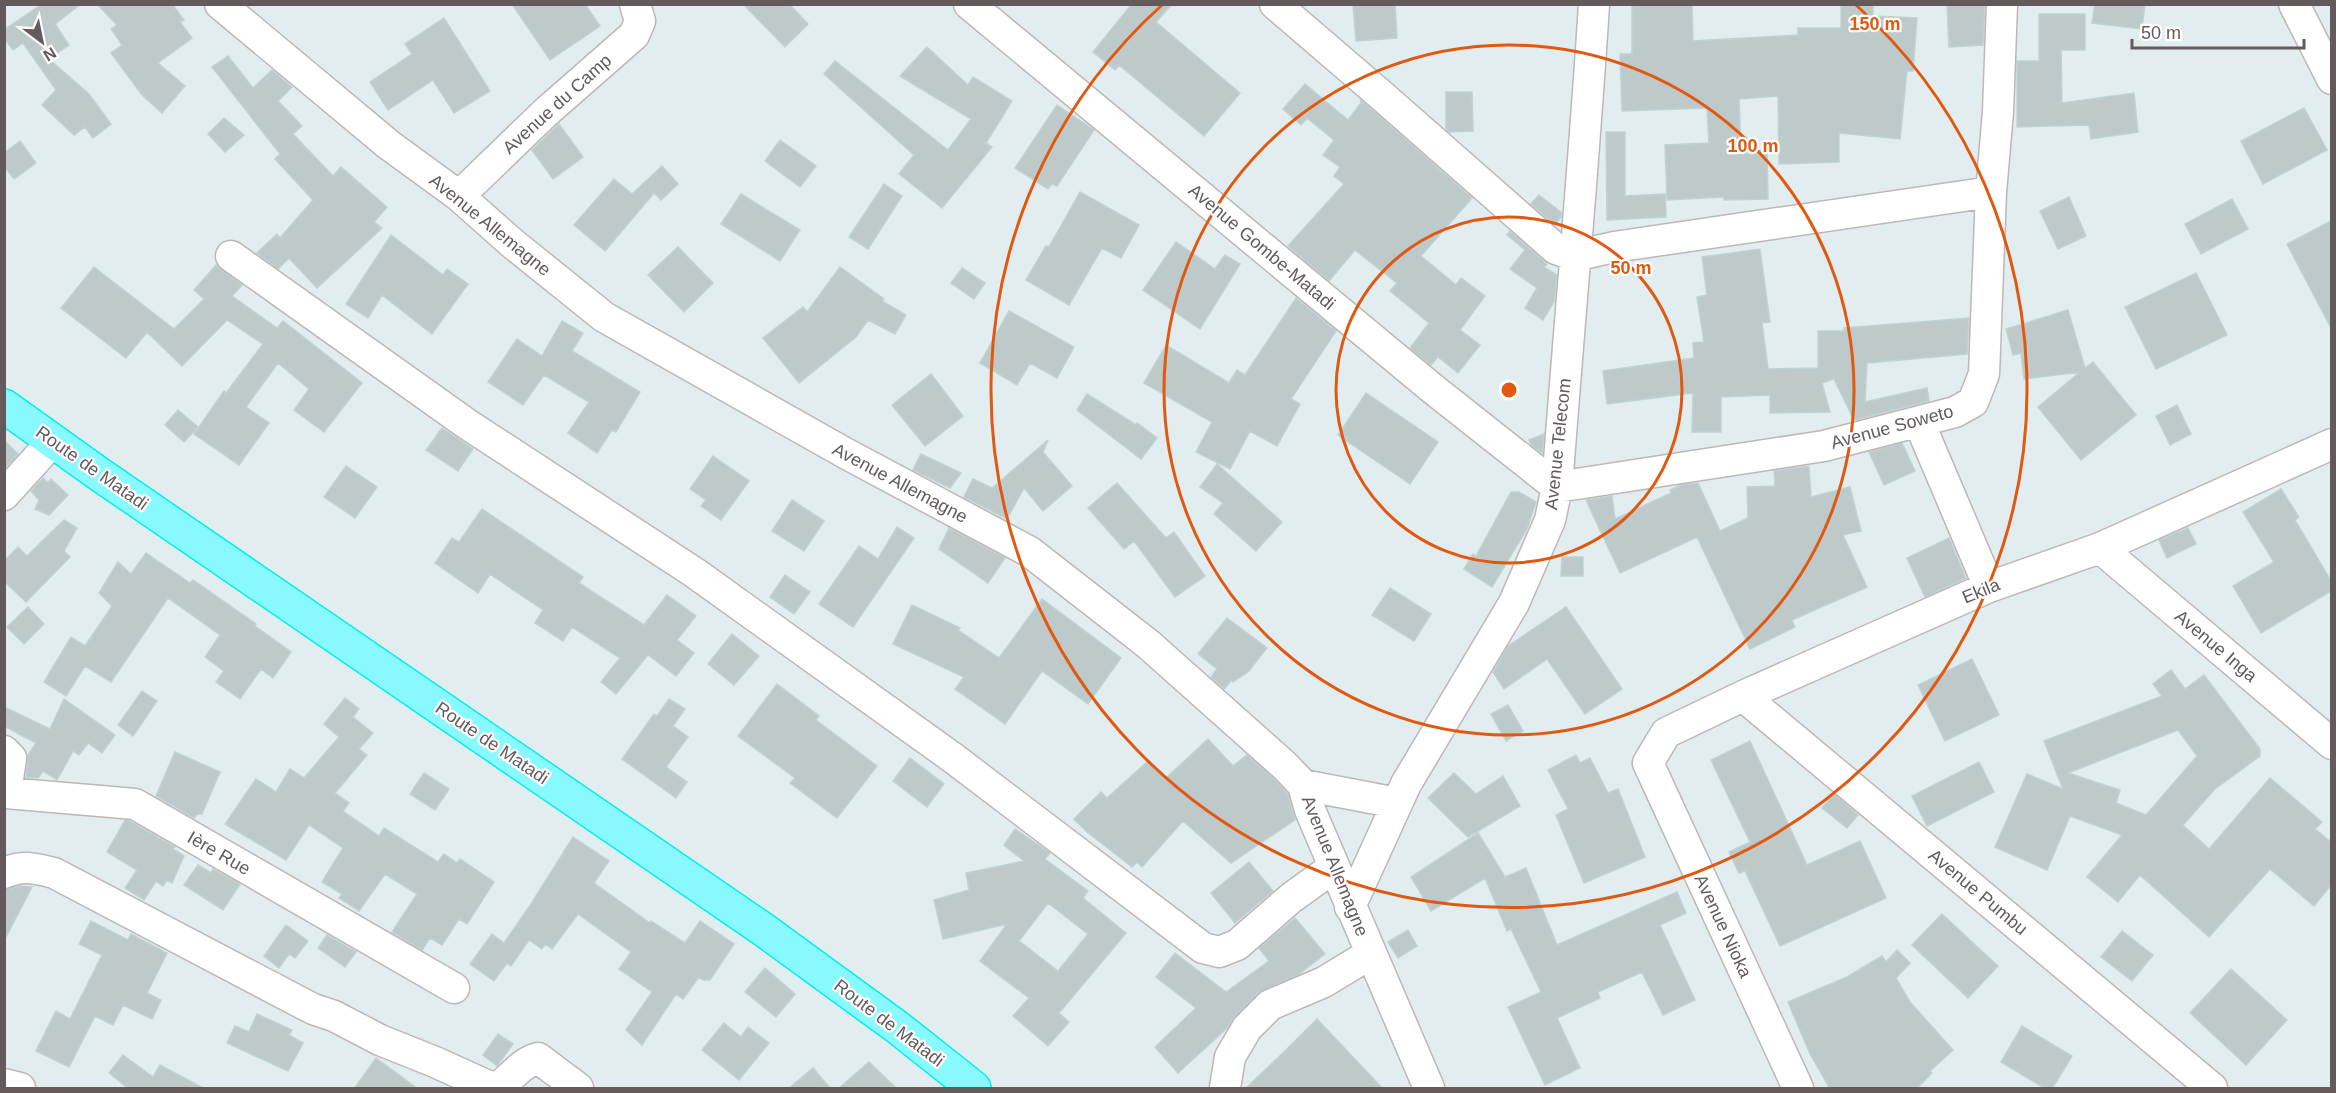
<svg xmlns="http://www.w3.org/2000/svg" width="2336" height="1093" viewBox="0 0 2336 1093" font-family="Helvetica,sans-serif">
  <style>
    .building { fill: #bec9c9; stroke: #bfd3d3; stroke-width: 1.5; fill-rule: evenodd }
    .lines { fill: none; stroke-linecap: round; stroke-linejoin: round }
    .minor-casing { stroke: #bfb7b7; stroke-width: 33 }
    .highway-casing { stroke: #00efed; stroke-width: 36 }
    .minor { stroke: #fff; stroke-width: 30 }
    .highway { stroke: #87f9ff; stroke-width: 33 }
    .ring { fill: none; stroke: #e15910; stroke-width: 3 }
    .labels { text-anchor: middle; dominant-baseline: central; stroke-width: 4.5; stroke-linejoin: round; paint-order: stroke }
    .street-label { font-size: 18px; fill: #645a5b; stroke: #fff }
    .centre { fill: #e15910; stroke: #fff; stroke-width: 3 }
    .ring-label { font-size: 18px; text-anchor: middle; font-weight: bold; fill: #e15910; stroke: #fff; stroke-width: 4.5; stroke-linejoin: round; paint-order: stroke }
  </style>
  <rect width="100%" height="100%" fill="#e1edee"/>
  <!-- building -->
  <path class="building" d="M42,4H81L55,24L69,45L49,59L89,94L111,124L93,138L85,127L74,135L42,105L56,90L23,43L13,50L4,38V30Z
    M97,4H172L184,20L180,22L192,38L158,63L185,86L162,113L142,95L111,53L122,45L111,29L117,25Z
    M512,4H585L600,26L550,60Z
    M743,4H789L808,24L785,47Z
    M1132,4H1172L1156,22L1240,93L1204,136L1119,65L1115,70L1093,52Z
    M1353,4H1395L1397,38L1356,41Z
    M1632,4H1692L1693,41L1798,35V28H1841V4H1873V16L1917,18L1913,71H1907L1900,139L1839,133V162L1779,164L1778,96L1739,99L1741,151H1767L1768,199L1724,200V197L1667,200L1665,145L1709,143L1707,108L1622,111L1620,54H1632Z
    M1947,4H1985L1983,45L1949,47Z
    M2095,4H2145L2142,29L2092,23Z
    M2039,14H2085V50H2061L2062,103L2134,93L2138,132L2091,139L2089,125L2017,127V61H2039Z
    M444,18L490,91L454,113L433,80L388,110L370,82L412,54L405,44Z
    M927,47L968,85L973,77L1012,101L986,143L992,147L942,208L899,174L914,155L824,74L835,61L948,150L971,119L900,76Z
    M228,56L253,88L272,70L292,87L278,101L302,126L293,134L333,176L341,167L387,207L374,222L382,228L317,288L289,258L278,269L257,253L277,234L280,238L313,200L275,159L280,154L212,67Z
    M1305,84L1348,120L1361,103V100L1472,198L1421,256L1456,285L1461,278L1485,296L1460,330L1480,345L1458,373L1438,357L1431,365L1410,348L1429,323L1390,291L1397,283L1355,250L1329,281L1288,246L1344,184L1334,176L1340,167L1323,155L1334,140L1307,118L1301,125L1283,109Z
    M1446,92H1472L1473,131L1449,132L1446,130Z
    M1057,105L1094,130L1057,186L1052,184L1048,189L1015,168Z
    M2304,108L2327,150L2263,184L2241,141Z
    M224,118L244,135L225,152L208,134Z
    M559,124L583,157L553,179L532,150Z
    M1606,132H1625V196L1665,194L1666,217L1607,220Z
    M780,140L816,166L800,187L765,161Z
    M20,141L36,163L14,179L4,166V153Z
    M662,166L678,184L661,200L654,193L605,251L574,225L614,179L632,194Z
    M884,184L902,196L868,249L849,237Z
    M1080,192L1139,225L1121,258L1102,248L1069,305L1026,280L1046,246L1049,247Z
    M741,194L800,230L780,261L721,224Z
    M1539,195L1562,213L1561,217L1555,225L1531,204Z
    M2069,197L2086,236L2058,249L2040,211Z
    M2232,199L2248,229L2201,254L2185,224Z
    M2331,221V328L2287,244Z
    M1510,231L1547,264L1544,267L1557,275L1554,302L1543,320L1525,308L1537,288L1510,269L1525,250L1507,235Z
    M391,235L443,275L447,269L468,284L432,334L382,295L368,318L346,304Z
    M1176,242L1215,269L1225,255L1240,264L1200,329L1143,290Z
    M678,247L713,283L684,312L648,275Z
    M1760,249L1770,322L1762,323L1768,369L1818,368V331H1844V328L1969,318L1967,354L1867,363L1865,402L1927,388L1929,401L1854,420L1834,379L1822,383L1830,412L1770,413V395L1721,397V432H1692L1693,393L1607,404L1603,371L1694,358L1693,343L1704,342L1697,297L1707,295L1702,257Z
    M216,265L242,285L232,296L277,328L283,321L362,383L324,432L294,410L309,389L278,363L246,407L269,423L239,465L194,434L224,391L226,393L263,344L227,320L182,366L147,332L126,358L61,308L94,267L174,329L204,299L194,290Z
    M840,267L884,299L882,301L906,315L895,334L868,320L856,337L799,383L763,338L803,307L807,312Z
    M962,268L985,283L974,299L951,283Z
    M2196,273L2227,335L2156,369L2125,307Z
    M1296,298L1336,331L1291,399L1300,404L1277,446L1250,431L1230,469L1196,452L1212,422L1144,383L1166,345L1229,383L1237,370L1245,375Z
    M2068,310L2085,368L2093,362L2136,415L2081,460L2038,407L2080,372L2024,379L2021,353L2013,355L2006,329Z
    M1009,311L1074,347L1057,378L1030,363L1017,385L980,363Z
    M562,321L583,333L572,351L640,392L616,432L612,430L597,453L568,433L589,402L544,375L523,405L488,382L517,339L542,356Z
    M931,374L963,416L925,446L892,405Z
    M1366,393L1438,442L1410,484L1338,435Z
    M1087,394L1136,425L1137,423L1157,438L1141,459L1077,410Z
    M2177,405L2191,434L2170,445L2156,416Z
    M178,410L198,427L184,442L165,425Z
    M442,428L473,449L458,471L426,450Z
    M1544,434L1542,453L1531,445L1529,440Z
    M4,440L18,454L6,467L4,466Z
    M1048,440L1043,452L1072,486L1043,511L1024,488L1007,519L964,497L973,479L992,488Z
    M1902,443L1915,471L1884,485L1869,452Z
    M921,454L961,473L950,488L913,470Z
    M713,456L749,481L721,520L701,506L706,500L690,489Z
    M1217,464L1282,522L1256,551L1214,514L1223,503L1200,487Z
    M346,466L377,487L355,518L324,497Z
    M1809,466L1811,497L1850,487L1861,531L1843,535L1867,587L1792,620L1795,627L1750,649L1697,537L1620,573L1586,500L1612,496L1615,519L1671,493L1670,490L1681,485L1698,483L1720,531L1748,518L1747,487L1775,486L1774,471Z
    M43,478L48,483L51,479L68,495L49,515L35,509L39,500L31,491Z
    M1117,483L1166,538L1174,532L1205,576L1175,597L1134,541L1124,549L1088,508Z
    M2281,489L2299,517L2295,520L2331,581V591L2261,633L2233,586L2274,562L2243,512Z
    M1511,492H1519L1536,502L1527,529L1492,587L1464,569L1473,554L1476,556Z
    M792,500L824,521L804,551L772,531Z
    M482,509L583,577L579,583L644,625L667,595L696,616L677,640L694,653L676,676L648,655L616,694L601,682L620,658L572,627L563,641L535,623L543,610L490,574L478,593L435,563L452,538L459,542Z
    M64,520L77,528L64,551L70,557L26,602L4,581V561L18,547L27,556Z
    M897,527L914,538L853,627L819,604L859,546L878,559Z
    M949,528L1005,558L988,583L939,549Z
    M2188,528L2196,544L2167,558L2159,540Z
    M1949,538L1966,578L1925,597L1907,558Z
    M146,553L190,583L193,580L256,624L255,626L291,652L273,678L261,669L240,699L216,682L224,671L205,657L220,635L168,598L111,682L85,666L66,696L44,682L71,637L85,646L112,606L99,593L118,562L131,574Z
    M1562,557H1583V576H1561Z
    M785,575L810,592L794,614L770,597Z
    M1390,588L1431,614L1414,641L1372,615Z
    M1042,599L1121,658L1088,704L1042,671L1005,724L955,689L964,677L893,644L912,605L960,628L958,630L999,658Z
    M28,607L44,624L24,644L7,627Z
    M1566,607L1622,689L1585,714L1547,659L1504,689L1493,672L1508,646Z
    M1227,618L1267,648L1248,672L1233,682L1232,680L1224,689L1211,677L1217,669L1198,654Z
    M732,634L759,656L734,685L708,664Z
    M1972,659L1999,715L1945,741L1918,685Z
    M2171,670L2185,689L2204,675L2260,749V756L2215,789L2183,825L2209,849L2270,778L2322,822L2315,829L2331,842V885L2314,906L2270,869L2209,937L2140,875L2118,902L2087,877L2122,835L2070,816L2047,870L1995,847L2027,774L2063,789L2044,741L2162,696L2153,684ZM2178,730L2197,756L2146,815L2116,803L2120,790L2068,773Z
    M777,684L819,716L816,720L877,766L837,818L790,783L795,778L738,736Z
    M142,691L157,701L133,736L118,725Z
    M345,698L359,709L353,717L373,733L359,749L367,755L335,793L349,803L343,811L379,836L384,828L438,862L444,854L457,863L460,859L494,882L467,924L459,919L442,945L430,938L422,950L392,932L417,894L385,874L359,911L339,898L342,894L322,882L343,848L309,825L286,860L225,824L256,779L276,792L290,769L304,778L339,737L324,724Z
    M64,699L115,735L102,753L88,743L79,755L73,751L57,780L43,771L38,778L26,777L28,755L36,743L4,726V707L50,729Z
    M669,699L685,709L673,726L688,737L666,767L687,782L676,798L622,759L654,714L657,716Z
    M1508,705L1523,731L1506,741L1491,714Z
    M1208,739L1233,766L1247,755L1273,778L1288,794L1295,820L1231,863L1183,821L1142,867L1137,862L1132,867L1087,832L1074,819L1101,792L1107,798L1148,761L1165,779Z
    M1750,741L1807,865L1860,841L1886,898L1780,946L1745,871L1739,873L1729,852L1750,842L1711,760Z
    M175,752L220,772L202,814H197L194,818L156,796Z
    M1576,755L1580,763L1590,758L1608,793L1618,789L1645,857L1584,883L1556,815L1568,809L1548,770Z
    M910,758L944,784L927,807L893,781Z
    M1979,762L1994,792L1927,826L1912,796Z
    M424,773L449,789L435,810L410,794Z
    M1454,773L1476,794L1503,776L1520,806L1468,837L1428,798Z
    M1834,794L1858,815L1847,828L1822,808Z
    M125,820L130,821L175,847L173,849L184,856L172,883L167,880L163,886L156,881L144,900L125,888L137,870L107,852Z
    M1015,829L1050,853L1045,859L1088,891L1083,898L1126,933L1059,1013L1069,1022L1048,1046L1013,1016L1029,998L980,961L1007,924L943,939L934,900L969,890L966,873L1024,861L1004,845ZM1048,903L1088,934L1058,971L1019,941Z
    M1478,833L1505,877L1526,868L1557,945L1677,892L1686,913L1660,925L1695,1000L1663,1015L1642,972L1598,992L1600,998L1557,1018L1580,1068L1545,1085L1508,1007L1541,992L1511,929L1507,931L1485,878L1431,911L1411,877Z
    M573,837L609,861L594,883L650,923L651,921L685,943L700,921L734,944L710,980H703L699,977L683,999L676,994L642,1045L626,1030L652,992L619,969L631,952L578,914L552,949L545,944L542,949L529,940L511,966L507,963L494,981L470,964L492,934L504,943L531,904Z
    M1249,862L1273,891L1235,923L1211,893Z
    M198,865L211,873L213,869L240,884L223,910L184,885Z
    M20,886L32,887L4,941V890Z
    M1942,914L1998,966L1968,998L1912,945Z
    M1295,918L1325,954L1299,974L1258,993L1235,1016L1226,1029L1178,1073L1155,1047L1196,1008L1156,977L1175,953L1226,992L1269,961L1259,948Z
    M91,921L128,940L131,934L167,953L147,993L161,1000L152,1019L123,1005L113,1025L95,1016L69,1067L36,1051L56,1011L70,1019L102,955L79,944Z
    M286,925L308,941L295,958L289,954L279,968L264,956Z
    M1408,930L1417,946L1398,958L1388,942Z
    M2122,931L2153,955L2132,981L2101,957Z
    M327,935L356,952L345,967L318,948Z
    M1897,950L1910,963L1896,978L1910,1002L1953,1050L1930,1071L1932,1073L1916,1089H1830L1810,1054L1788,1002L1847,977L1882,956L1886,962Z
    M765,968L795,994L776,1017L745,992Z
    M2231,969L2287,1020L2246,1065L2190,1013Z
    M257,1014L292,1030L289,1035L303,1043L288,1071L227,1043L235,1026L249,1032Z
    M1317,1019L1383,1089H1245L1287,1049Z
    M724,1023L741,1037L748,1027L769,1043L739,1080L702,1050Z
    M2022,1026L2072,1056L2052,1089H2046L2001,1062Z
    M498,1034L513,1044L497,1066L483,1055Z
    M123,1055L153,1077L160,1065L205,1089H129L109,1073Z
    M376,1058L418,1089H354Z
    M869,1062L897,1089H838Z
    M813,1068L831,1089H788Z"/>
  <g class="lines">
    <defs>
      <path id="minor" d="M220,4L389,145L459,196L512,243L604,317L845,453L1030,552L1148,644L1285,766L1303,785L1310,810L1429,1088
        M969,4L1433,389L1557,487L1824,446L1955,412L1973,402L1984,374L1991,192L1998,112L2002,4
        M1275,4L1381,95L1556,249L1575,256L1614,247L1991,192
        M2294,4L2332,79
        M459,196L545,113L634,35L640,21L635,4
        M231,256L467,424L695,573L953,758L1203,948L1219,952L1237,945L1291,898L1334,867
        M1919,422L1989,587
        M4,495L53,441
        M2100,548L2332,744
        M1743,696L2212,1088
        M4,751L11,758L6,793L135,804L454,988
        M1303,785L1397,803
        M4,873C23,865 35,868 54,873L313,1009L334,1016L380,1040L435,1062L488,1086L499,1087C512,1077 522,1062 538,1058L578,1088
        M1350,907L1406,784L1514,603L1550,520L1557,487C1569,326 1584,165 1594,4
        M4,1084L20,1088
        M1225,1088L1230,1057L1247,1028L1270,1005L1324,982L1370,954
        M1798,1088L1648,763L1666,733L1743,696L1989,587L2100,548L2332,444"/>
      <path id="highway" d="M4,406L99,474L764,930L897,1027L974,1088"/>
    </defs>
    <!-- minor casing -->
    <use href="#minor" class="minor-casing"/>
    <!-- highway casing -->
    <use href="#highway" class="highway-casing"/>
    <!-- minor -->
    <use href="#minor" class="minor"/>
    <!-- highway -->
    <use href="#highway" class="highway"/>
  </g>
  <!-- distance rings -->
  <g class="ring">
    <circle cx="1509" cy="390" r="173"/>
    <circle cx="1509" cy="390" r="345"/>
    <path d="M1856 5A518 518 0 1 1 1162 5"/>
  </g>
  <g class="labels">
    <!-- street labels -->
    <g class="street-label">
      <text transform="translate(557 104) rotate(-42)">Avenue du Camp</text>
      <text transform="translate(490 225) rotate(39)">Avenue Allemagne</text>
      <text transform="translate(1262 247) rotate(40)">Avenue Gombe-Matadi</text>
      <text transform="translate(1892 427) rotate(-15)">Avenue Soweto</text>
      <text transform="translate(1558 444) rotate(-84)">Avenue Telecom</text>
      <text transform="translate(92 468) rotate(35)">Route de Matadi</text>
      <text transform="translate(900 483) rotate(28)">Avenue Allemagne</text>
      <text transform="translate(1981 591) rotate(-22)">Ekila</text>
      <text transform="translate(2216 646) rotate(40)">Avenue Inga</text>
      <text transform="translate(492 743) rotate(34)">Route de Matadi</text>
      <text transform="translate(219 853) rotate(30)">Ière Rue</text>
      <text transform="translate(1335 866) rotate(68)">Avenue Allemagne</text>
      <text transform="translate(1978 892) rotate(40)">Avenue Pumbu</text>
      <text transform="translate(1723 926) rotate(65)">Avenue Nioka</text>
      <text transform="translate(889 1023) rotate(37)">Route de Matadi</text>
    </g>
  </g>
  <circle cx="1509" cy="390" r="9" class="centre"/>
  <g class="ring-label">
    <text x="1875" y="30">150 m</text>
    <text x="1753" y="152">100 m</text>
    <text x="1631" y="274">50 m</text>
  </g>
  <!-- border -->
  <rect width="2336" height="1093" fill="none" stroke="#645a5b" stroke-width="12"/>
  <!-- north arrow -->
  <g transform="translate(42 42) rotate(148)" stroke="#ffffff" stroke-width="4.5" paint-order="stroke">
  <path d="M0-4.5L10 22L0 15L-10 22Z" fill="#645a5b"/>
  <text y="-9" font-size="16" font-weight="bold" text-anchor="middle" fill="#645a5b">N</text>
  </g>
  <!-- scale -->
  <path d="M2132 39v9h172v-9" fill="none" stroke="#645a5b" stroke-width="3"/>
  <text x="2141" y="39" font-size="18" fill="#645a5b" stroke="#ffffff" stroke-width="4.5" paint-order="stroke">50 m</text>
</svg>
